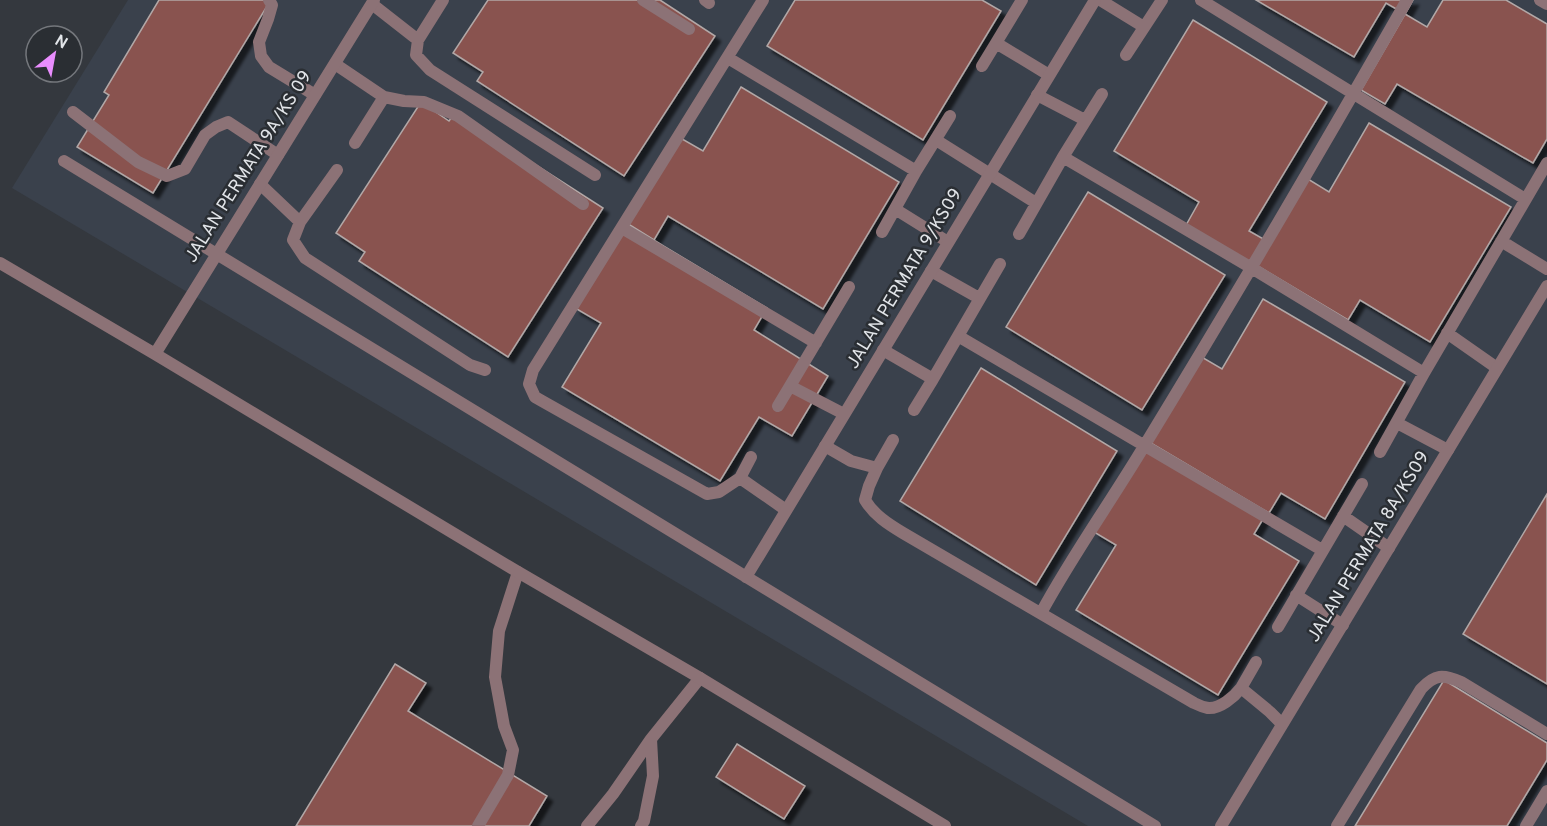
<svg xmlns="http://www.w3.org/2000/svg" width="1547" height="826" viewBox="0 0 1547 826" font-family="Overpass,sans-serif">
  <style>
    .built { fill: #3a414c }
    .building { fill: #89524f; stroke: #b2a8a7; stroke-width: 1.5; filter: url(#shadow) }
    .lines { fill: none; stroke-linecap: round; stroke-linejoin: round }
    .lane { stroke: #8c7276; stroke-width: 12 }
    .street { stroke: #8c7276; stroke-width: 12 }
    .labels { text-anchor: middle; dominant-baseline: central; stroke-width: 5; stroke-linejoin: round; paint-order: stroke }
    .street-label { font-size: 18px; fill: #e2e5e9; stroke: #2a2e33 }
  </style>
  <defs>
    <filter id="shadow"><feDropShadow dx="5.5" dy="5.5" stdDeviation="1.5" flood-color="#0009"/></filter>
  </defs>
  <rect width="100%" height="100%" fill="#34383e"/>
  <!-- built -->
  <path class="built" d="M128,0H1547V826H1088L12,188Z"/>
  <!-- building -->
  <path class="building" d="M159,0H264L269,3L153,193L77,147L109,95L104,92Z
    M488,0H660L715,36L624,176L477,81L483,72L453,53Z
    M795,0H982L1001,11L923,140L767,46Z
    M1256,0H1413L1405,14L1386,3L1354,57Z
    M1443,0H1506L1547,24V139L1533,163L1397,84L1385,104L1361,90L1405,14L1427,27Z
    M1193,20L1327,102L1249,231L1267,241L1251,267L1185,227L1199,202L1114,151Z
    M741,87L899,182L823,309L668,216L654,240L625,222L677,136L703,151Z
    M421,102L449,121L455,113L603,208L508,357L359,261L365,252L336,233Z
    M1369,123L1511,207L1430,342L1360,300L1348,320L1256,265L1308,179L1329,192Z
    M1088,192L1225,275L1142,410L1006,327Z
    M625,223L767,308L754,330L828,376L792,436L759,417L720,481L562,387L601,323L575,308Z
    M1263,299L1405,382L1325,519L1281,493L1269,513L1149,442L1200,356L1222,369Z
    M981,368L1117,451L1036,585L900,501Z
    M1148,443L1266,514L1254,534L1299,561L1218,695L1076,610L1116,545L1094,532Z
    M1547,494V684L1463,634Z
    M395,664L426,683L408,711L547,796L529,826H296Z
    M1444,680L1547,743V760L1507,826H1355Z
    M737,744L805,786L784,819L716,777Z"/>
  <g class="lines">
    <!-- lane -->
    <path class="lane" d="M269,0L272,5L268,19L259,42L261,56L269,67L315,95
      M643,0L689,29
      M705,0L709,3
      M1022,0L996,43L1049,75
      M1100,0L1144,27
      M1201,0L1525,199
      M1540,0L1547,4
      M372,4L418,40L443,0
      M418,40L416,55L430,70L595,175
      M1126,55L1162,0
      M728,58L916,171L882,232
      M335,64L384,97L404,101L424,102L458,116L583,204
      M982,66L996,43
      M1037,95L1085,120
      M73,112L138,162L167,176L185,169L205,135L216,127L228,122L278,155
      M936,140L1036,203
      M355,143L384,97
      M1063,157L1250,267L1424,373
      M916,171L950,116
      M260,184L300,222L293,240L305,258L470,365L485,370
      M895,209L948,242
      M300,222L337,170
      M622,228L816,343
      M1019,234L1063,157L1102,94
      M1501,241L1547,269
      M931,271L979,298
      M1447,333L1497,368
      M958,336L1322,550
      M883,350L933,379
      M778,406L790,386
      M914,410L933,379L1000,264
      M844,414L790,386L849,287
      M1397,423L1448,450
      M825,446L851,461L877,468L893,440
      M1380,452L1424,373L1547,163
      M751,457L740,478L786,510
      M877,468L869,486L865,500C874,515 888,524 903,533L1194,703C1198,705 1203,707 1208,708C1220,709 1234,697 1241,688
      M740,478L719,492L707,494L542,401L535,397L529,384L533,370L763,0
      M1343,516L1389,548
      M1296,595L1343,625
      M1041,613C1073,554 1112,500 1146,443C1235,297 1322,149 1407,0
      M1278,627L1362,484
      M1256,662L1241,688L1270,712L1282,724
      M478,826L508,775L513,750L504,726L495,677L499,631L518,572
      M587,826L613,794L651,739L700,678
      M641,826L644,821L653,776L651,739
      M1337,826L1421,689C1435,674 1443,674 1461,682L1547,734
      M1526,826L1547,791"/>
    <!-- street -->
    <path class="street" d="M64,161L1155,826
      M0,263L155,354L518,572L700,678L945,826
      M155,354L374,0
      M746,577L1095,0
      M1221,826L1547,286"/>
  </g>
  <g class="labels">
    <!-- street labels -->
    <g class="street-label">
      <text transform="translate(249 167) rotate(-58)">JALAN PERMATA 9A/KS 09</text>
      <text transform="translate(905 279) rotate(-59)">JALAN PERMATA 9/KS09</text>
      <text transform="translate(1369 547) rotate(-59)">JALAN PERMATA 8A/KS09</text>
    </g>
  </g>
  <!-- north arrow -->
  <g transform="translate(54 54) rotate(31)"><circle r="28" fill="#2a2e33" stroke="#74777c" stroke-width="1.5"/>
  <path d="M0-4.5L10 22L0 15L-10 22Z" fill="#e98dfe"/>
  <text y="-9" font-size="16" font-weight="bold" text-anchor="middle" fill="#e2e5e9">N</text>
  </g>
</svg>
